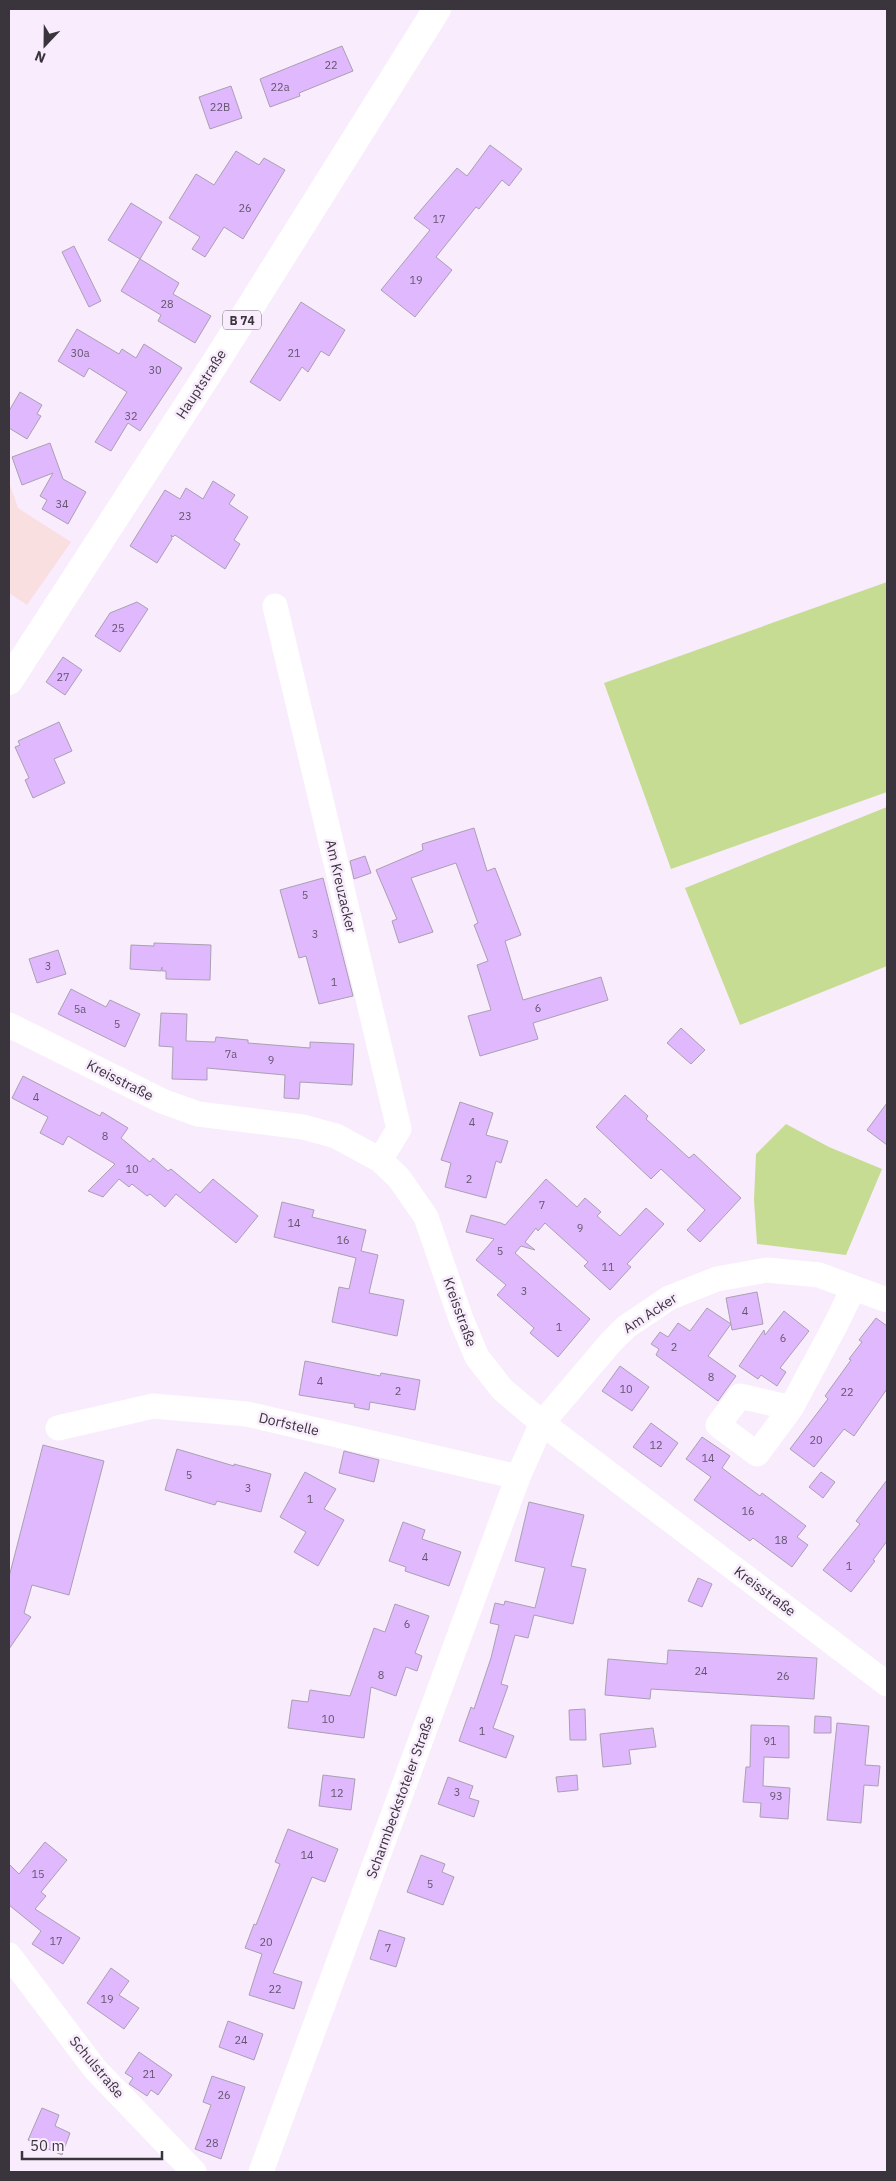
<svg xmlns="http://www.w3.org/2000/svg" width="896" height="2181" viewBox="0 0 896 2181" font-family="'IBM Plex Sans',sans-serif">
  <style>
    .commercial { fill: #fadfe1 }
    .green { fill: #c7dc93 }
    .building { fill: #e0b8fd; stroke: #a9a0b1 }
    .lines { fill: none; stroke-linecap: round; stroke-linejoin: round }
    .minor { stroke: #fff; stroke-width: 25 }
    .major { stroke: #fff; stroke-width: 28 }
    .labels { text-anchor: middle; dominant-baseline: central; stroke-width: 5; stroke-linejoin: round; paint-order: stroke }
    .number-label { font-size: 11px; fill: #64566c }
    .shield { fill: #f8ecfd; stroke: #736c76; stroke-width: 1 }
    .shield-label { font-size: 12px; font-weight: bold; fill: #3a353c }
    .street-label { font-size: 14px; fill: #3a353c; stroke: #f8ecfd }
  </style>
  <rect width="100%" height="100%" fill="#f8ecfd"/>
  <!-- commercial -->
  <path class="commercial" d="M9,482L18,508L71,542L27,605L9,593Z"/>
  <!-- green -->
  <path class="green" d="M887,582V792L671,869L604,683Z
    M887,807V966L740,1025L685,888Z
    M786,1124L829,1147L882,1169L846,1255L757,1244L754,1200L756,1154Z"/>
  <!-- building -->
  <path class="building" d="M342,46L353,71L299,93L300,96L270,107L260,79Z
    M231,86L242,118L210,129L199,97Z
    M490,145L522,169L509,186L502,180L479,209L476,207L436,257L452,270L415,317L381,290L430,230L414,218L457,168L467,176Z
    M236,151L259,165L264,158L285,170L243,239L224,227L205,257L192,249L200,237L169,218L196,174L214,185Z
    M131,203L162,222L140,259L108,240Z
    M74,246L101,301L89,307L62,252Z
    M140,259L179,283L173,294L211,316L195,343L158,321L161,315L121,291Z
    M301,302L345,330L329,356L321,351L308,372L302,367L280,401L250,382Z
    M77,329L119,354L122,349L136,358L144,344L182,368L140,431L128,423L111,451L95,442L127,392L89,368L84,377L58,361Z
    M20,392L42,405L37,414L41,416L27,439L9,428V411Z
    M50,443L63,479L86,492L68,524L42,509L47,500L40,496L53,473L22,485L12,457Z
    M213,481L235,495L229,504L248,517L234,540L240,544L225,569L175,535L173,537L171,535L172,539L157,563L130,546L165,490L180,499L186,488L203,499Z
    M137,602L148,609L120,652L95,636L110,613Z
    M63,657L82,670L65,695L46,682Z
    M59,722L72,751L54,759L65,783L33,798L25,780L29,778L15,747L20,745L18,741Z
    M474,828L487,871L495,868L521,935L505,941L523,1000L601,977L608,1000L533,1023L538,1039L480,1056L468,1016L491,1010L477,965L488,961L474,925L478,923L456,863L411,878L433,932L399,943L392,921L397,919L376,870L423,850L422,844Z
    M365,856L371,873L354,879L350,861Z
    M323,878L353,996L319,1004L306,956L299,958L280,890Z
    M154,943L211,945L210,980L166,979V971H162V967L161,971L130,969L131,945L154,946Z
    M58,950L66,974L37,983L29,959Z
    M71,989L106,1007L110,1000L140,1014L125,1047L58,1014Z
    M161,1013L187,1014L186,1041L215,1042L216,1037L248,1040V1043L310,1048V1042L354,1044L352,1085L300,1082L299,1099L284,1098L285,1075L207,1068V1080L172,1079L173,1047L159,1046Z
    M681,1028L705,1050L691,1064L667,1043Z
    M23,1076L100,1116L102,1112L128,1128L121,1138L150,1162L153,1158L168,1171L171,1169L200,1193L213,1179L258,1216L236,1243L176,1194L165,1207L150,1194L147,1196L132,1184L129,1187L119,1179L103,1197L88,1191L115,1164L68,1136L63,1145L40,1133L48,1117L12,1098Z
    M625,1095L648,1116L646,1119L689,1158L694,1154L741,1198L700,1242L687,1230L705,1210L661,1169L651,1179L596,1127Z
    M460,1102L493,1113L486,1135L508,1141L501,1163L496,1161L486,1198L445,1187L451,1163L441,1160Z
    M887,1103V1145L867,1130Z
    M546,1179L577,1207L585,1198L601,1212L597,1216L620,1236L646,1208L664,1224L627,1264L631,1267L610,1290L584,1266L588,1262L545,1223L538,1231L536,1228L525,1242L535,1250L521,1246L515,1253L590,1319L558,1357L530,1333L534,1328L497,1295L506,1285L476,1260L494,1239L466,1232L471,1215L501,1223L505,1225Z
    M282,1202L314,1210L312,1217L366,1230L361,1251L378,1255L369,1293L404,1300L397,1336L332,1322L339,1287L349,1289L356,1258L274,1237Z
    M757,1292L763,1324L732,1330L726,1298Z
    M707,1308L731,1324L708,1356L736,1376L718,1401L656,1355L659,1349L651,1344L660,1332L668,1337L678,1323L690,1331Z
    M784,1311L809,1331L780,1368L786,1372L777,1386L761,1375L758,1379L739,1366L764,1330L765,1335Z
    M876,1318L887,1326V1389L854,1436L844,1429L814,1467L790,1449L828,1399L825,1396L851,1360L849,1359L862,1342L859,1340Z
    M305,1361L380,1376L381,1373L420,1380L415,1410L370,1402L369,1410L354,1407L355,1404L299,1395Z
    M620,1366L649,1387L632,1411L602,1391Z
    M651,1423L678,1443L661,1467L633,1447Z
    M702,1437L730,1456L722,1468L760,1496L762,1493L806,1526L797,1537L808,1545L792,1567L753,1538L750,1541L694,1500L711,1477L686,1459Z
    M43,1445L104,1461L69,1595L32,1585L24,1613L31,1617L9,1649V1577Z
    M177,1449L234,1466V1464L271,1474L261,1512L217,1501L215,1505L165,1490Z
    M344,1451L379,1460L374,1482L339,1473Z
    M305,1472L336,1489L324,1509L344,1520L318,1566L294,1552L306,1532L280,1517Z
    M821,1472L835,1482L823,1498L809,1487Z
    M887,1480V1541L873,1560L875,1561L851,1592L823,1570L860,1524L856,1521Z
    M529,1502L584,1515L571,1566L586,1569L573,1624L534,1615L528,1638L515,1635L501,1684L508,1686L493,1728L514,1736L506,1758L459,1741L471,1707L474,1709L491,1658L499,1625L490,1623L495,1603L504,1605L505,1601L535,1608L545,1568L515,1561Z
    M403,1522L425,1530L422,1539L461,1552L449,1586L405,1571L406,1567L389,1561Z
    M698,1578L712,1584L702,1607L688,1601Z
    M395,1604L429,1616L415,1653L422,1656L417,1671L406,1667L396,1696L371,1687L364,1738L288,1728L292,1700L308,1702L310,1690L350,1696L374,1628L385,1632Z
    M668,1650L817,1658L814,1699L651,1689L650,1699L605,1695L608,1659L667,1664Z
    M585,1709L586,1740H570L569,1710Z
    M815,1716L831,1717V1733H814Z
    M837,1723L869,1726L865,1765L880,1766L878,1786L864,1785L861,1823L827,1820Z
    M751,1725L789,1726V1758L764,1757L763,1786L790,1788L788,1819L760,1817L761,1803L743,1802L746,1767H750Z
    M653,1728L656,1747L629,1750L631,1764L603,1767L600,1734Z
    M323,1775L355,1779L351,1810L319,1806Z
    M577,1775L578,1790L558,1792L556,1777Z
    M448,1777L473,1786L469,1798L479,1801L474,1817L438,1804Z
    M288,1829L338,1849L325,1882L312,1877L273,1973L302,1982L294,2009L249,1995L262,1954L245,1948L254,1924L256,1925L280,1864L275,1862Z
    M45,1842L67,1860L41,1892L46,1896L35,1909L80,1938L63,1964L32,1944L41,1931L9,1905V1864L19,1874Z
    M421,1855L445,1864L442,1872L454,1877L443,1905L407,1892Z
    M379,1930L405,1938L396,1967L370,1959Z
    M111,1968L129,1981L119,1995L139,2008L124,2029L87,2003Z
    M228,2021L263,2034L254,2060L219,2047Z
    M139,2052L172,2075L158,2095L151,2090L147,2096L129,2084L133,2078L125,2073Z
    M212,2076L245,2087L221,2159L195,2149L211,2105L203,2102Z
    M42,2108L59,2115L55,2126L70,2133L62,2155L28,2140Z"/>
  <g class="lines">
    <!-- minor -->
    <path class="minor" d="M275,606L399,1129L380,1160
      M9,1025L162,1101L198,1114L303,1127L336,1136L380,1160L399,1178L426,1217L461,1319L477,1357L502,1389L542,1423L887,1684
      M791,1408L740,1396L718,1425L757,1454L791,1408L836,1324L853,1289
      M58,1428L153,1406L247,1414L518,1477
      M9,1955L95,2069L194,2172
      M261,2172L518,1477L542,1423L611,1342L626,1327L669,1298L717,1279L767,1270L819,1275L887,1300"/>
    <!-- major -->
    <path class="major" d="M9,681L217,360L437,9"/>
  </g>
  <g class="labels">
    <!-- number labels -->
    <g class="number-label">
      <text x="331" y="65">22</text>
      <text x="280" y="87">22a</text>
      <text x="220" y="107">22B</text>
      <text x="245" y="208">26</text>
      <text x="439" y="219">17</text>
      <text x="416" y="280">19</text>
      <text x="167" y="304">28</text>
      <text x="80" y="353">30a</text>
      <text x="294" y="353">21</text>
      <text x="155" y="370">30</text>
      <text x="131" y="416">32</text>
      <text x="62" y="504">34</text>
      <text x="185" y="516">23</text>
      <text x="118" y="628">25</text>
      <text x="63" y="677">27</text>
      <text x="305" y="895">5</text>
      <text x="315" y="934">3</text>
      <text x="48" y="966">3</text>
      <text x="334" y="982">1</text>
      <text x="538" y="1008">6</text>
      <text x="80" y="1009">5a</text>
      <text x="117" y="1024">5</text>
      <text x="231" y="1054">7a</text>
      <text x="271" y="1060">9</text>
      <text x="36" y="1097">4</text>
      <text x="472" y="1122">4</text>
      <text x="105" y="1136">8</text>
      <text x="132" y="1169">10</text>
      <text x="469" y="1179">2</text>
      <text x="542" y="1205">7</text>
      <text x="294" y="1223">14</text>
      <text x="580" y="1228">9</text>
      <text x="343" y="1240">16</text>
      <text x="500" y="1251">5</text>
      <text x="608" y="1267">11</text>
      <text x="524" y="1291">3</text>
      <text x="745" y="1311">4</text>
      <text x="559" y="1327">1</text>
      <text x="783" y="1338">6</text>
      <text x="674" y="1347">2</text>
      <text x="711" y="1377">8</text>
      <text x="320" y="1381">4</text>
      <text x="626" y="1389">10</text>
      <text x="398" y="1391">2</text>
      <text x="847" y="1392">22</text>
      <text x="816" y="1440">20</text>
      <text x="656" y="1445">12</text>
      <text x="708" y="1458">14</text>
      <text x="189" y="1475">5</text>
      <text x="248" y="1488">3</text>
      <text x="310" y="1499">1</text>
      <text x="748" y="1511">16</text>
      <text x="781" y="1540">18</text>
      <text x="425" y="1557">4</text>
      <text x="849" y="1566">1</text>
      <text x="407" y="1624">6</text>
      <text x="701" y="1671">24</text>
      <text x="381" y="1675">8</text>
      <text x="783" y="1676">26</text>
      <text x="328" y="1719">10</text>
      <text x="482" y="1731">1</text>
      <text x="770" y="1741">91</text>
      <text x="457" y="1792">3</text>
      <text x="337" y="1793">12</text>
      <text x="776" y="1796">93</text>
      <text x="307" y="1855">14</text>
      <text x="38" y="1874">15</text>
      <text x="430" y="1884">5</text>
      <text x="56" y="1941">17</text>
      <text x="266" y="1942">20</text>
      <text x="388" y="1948">7</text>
      <text x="275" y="1989">22</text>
      <text x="107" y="1999">19</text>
      <text x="241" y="2040">24</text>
      <text x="149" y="2074">21</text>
      <text x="224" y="2095">26</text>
      <text x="212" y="2143">28</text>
    </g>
    <!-- shield labels -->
    <rect class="shield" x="223" y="310.5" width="38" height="19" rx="4"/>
    <g class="shield-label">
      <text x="242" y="320">B 74</text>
    </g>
    <!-- street labels -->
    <g class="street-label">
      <text transform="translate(201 384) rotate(-57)">Hauptstraße</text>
      <text transform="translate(341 886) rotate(77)">Am Kreuzacker</text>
      <text transform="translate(120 1080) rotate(27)">Kreisstraße</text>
      <text transform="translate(460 1312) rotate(70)">Kreisstraße</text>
      <text transform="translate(650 1313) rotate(-33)">Am Acker</text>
      <text transform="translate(289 1424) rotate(13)">Dorfstelle</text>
      <text transform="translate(765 1591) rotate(37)">Kreisstraße</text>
      <text transform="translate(400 1797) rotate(-70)">Scharmbeckstoteler Straße</text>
      <text transform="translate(97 2067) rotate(50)">Schulstraße</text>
    </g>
  </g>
  <!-- border -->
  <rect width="896" height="2181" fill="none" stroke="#3a353c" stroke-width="20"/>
  <!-- north arrow -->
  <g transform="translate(45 45) rotate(202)" stroke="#f8ecfd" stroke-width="4" paint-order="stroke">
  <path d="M0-4L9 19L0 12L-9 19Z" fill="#3a353c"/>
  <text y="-8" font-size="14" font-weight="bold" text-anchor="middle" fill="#3a353c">N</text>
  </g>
  <!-- scale -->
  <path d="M22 2151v8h140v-8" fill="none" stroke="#3a353c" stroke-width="2.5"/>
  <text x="30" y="2151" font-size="15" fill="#3a353c" stroke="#f8ecfd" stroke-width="4" paint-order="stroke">50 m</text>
</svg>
